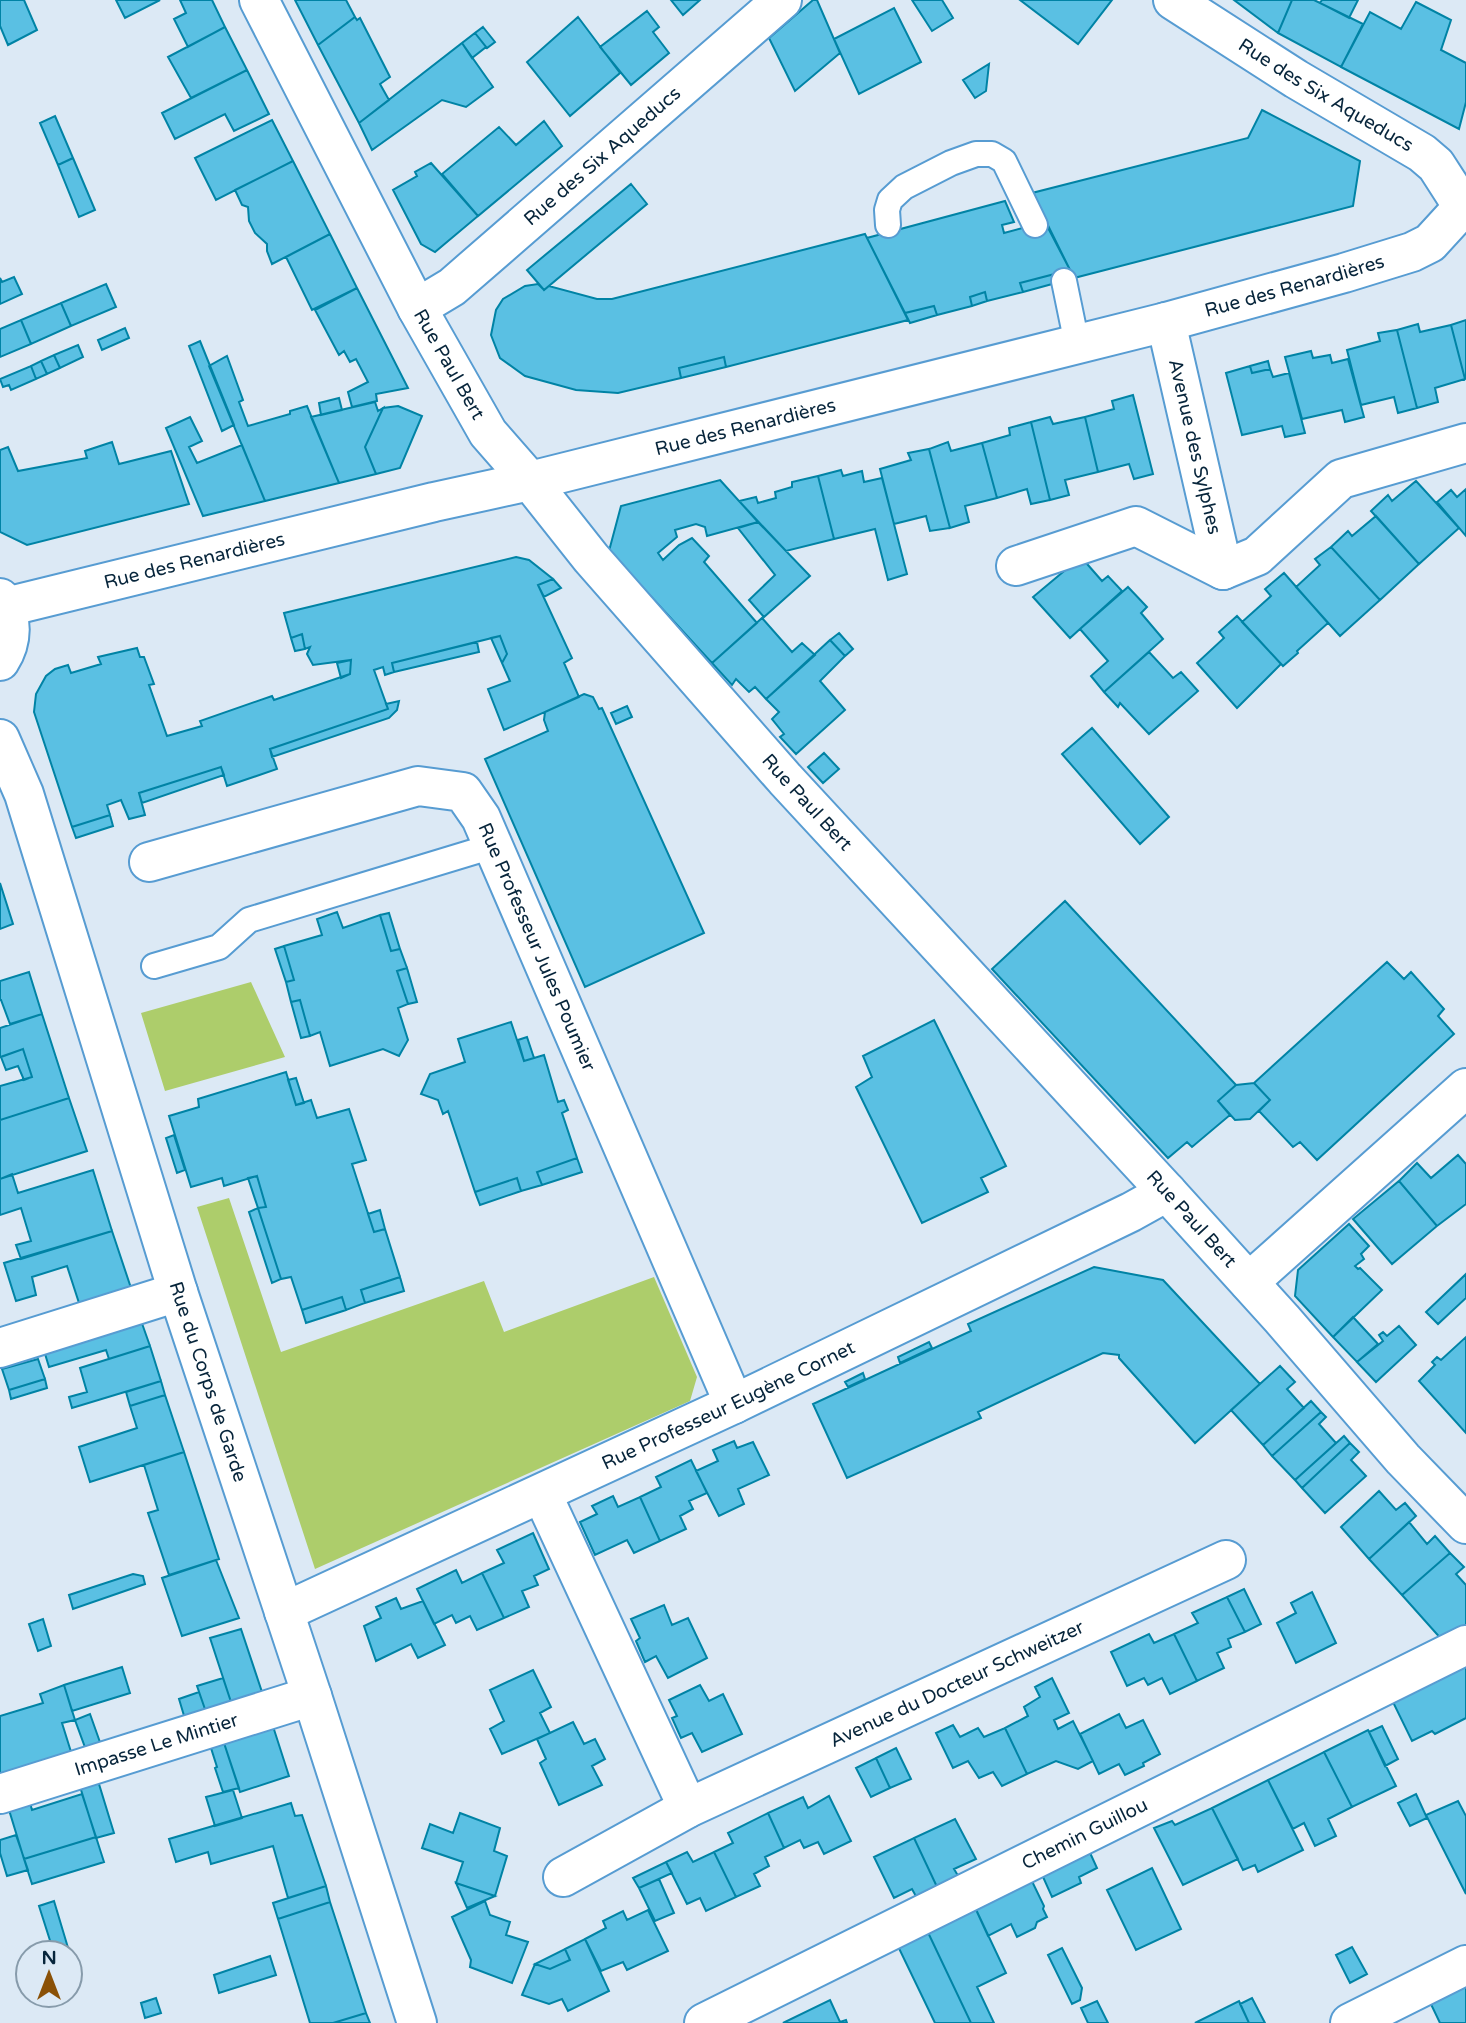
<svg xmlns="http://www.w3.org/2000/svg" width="1466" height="2023" viewBox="0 0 1466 2023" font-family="'Varela Round',sans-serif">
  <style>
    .green { fill: #adcd6b }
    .building { fill: #5ac0e3; stroke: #0083a5; stroke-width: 2 }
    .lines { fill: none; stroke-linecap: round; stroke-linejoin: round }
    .service-casing { stroke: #579cd2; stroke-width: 28 }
    .minor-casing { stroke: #579cd2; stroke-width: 42 }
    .tertiary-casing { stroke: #579cd2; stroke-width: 42 }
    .service { stroke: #fff; stroke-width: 24 }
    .minor { stroke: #fff; stroke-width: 38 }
    .tertiary { stroke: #fff; stroke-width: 38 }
    .labels { text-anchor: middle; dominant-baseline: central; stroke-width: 5; stroke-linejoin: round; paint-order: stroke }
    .street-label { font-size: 19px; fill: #07253b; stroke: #dce9f5 }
  </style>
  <rect width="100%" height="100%" fill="#dce9f5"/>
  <!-- green -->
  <path class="green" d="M251,982L285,1057L165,1091L141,1013Z
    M229,1198L281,1352L484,1281L504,1332L654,1277L697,1377L690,1401L315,1569L197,1207Z"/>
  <!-- building -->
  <path class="building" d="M0,0H24L37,30L8,45L0,26Z
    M116,0H160L125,18Z
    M180,0H212L225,27L188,47L174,19L186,13Z
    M295,0H346L355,17L318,45Z
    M671,0H700L683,15Z
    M813,0H817L840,53L795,91L769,38Z
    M912,0H942L953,18L932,31Z
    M1020,0H1112L1078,44Z
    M1234,0H1292L1278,33Z
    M1292,0H1314L1363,24L1341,67L1278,33Z
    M1322,0H1358L1349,18L1320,3Z
    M1416,2L1451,20L1441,50L1466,63V102L1459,129L1341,67L1370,12L1401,29Z
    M894,8L921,62L859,94L834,39Z
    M647,11L659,27L653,32L669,53L631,85L600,47Z
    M355,17L357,20L360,18L390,77L380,84L389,100L359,123L318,45Z
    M578,17L620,73L570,116L527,62Z
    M225,27L247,70L191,98L168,57Z
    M483,27L495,42L487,48L475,33Z
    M475,33L486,47L472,58L462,43Z
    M462,43L493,87L466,107L442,100L372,150L359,123Z
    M989,64L986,91L975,98L963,80Z
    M247,70L269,114L234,131L225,114L175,139L162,113Z
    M1262,110L1360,161L1353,206L1074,278L1032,193L1248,138Z
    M55,116L73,158L58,165L40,123Z
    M272,120L293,161L216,200L195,158Z
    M544,121L562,146L478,216L442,174L499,127L516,145Z
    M73,158L95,210L79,217L58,165Z
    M293,161L330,234L272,264L267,251V244L255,233L249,221L248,207L242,205L235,190Z
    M431,163L478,216L435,252L421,244L393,190L417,176L415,172Z
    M631,184L647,204L544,290L527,270Z
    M1005,201L1014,222L1002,225L1004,233L1045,222L1070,270L1020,283L1023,292L987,301L985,292L970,297L972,306L937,315L934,306L905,313L867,238Z
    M330,234L357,288L312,310L286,257Z
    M865,234L908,320L726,367L724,357L679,368L681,378L618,393L576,390L525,376L500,358L491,335L496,310L503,299L525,286L538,284L544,290L549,286L597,299H612Z
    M1070,270L1074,278L1023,292L1020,283Z
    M14,277L22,294L0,304V278L2,282Z
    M106,284L116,307L71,326L61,303Z
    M357,288L408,388L376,394L377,401L352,407L348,392L368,382L356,359L350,362L344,351L339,355L315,310Z
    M985,292L987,301L972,306L970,297Z
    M61,303L71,326L31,344L21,320Z
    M934,306L937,315L910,323L905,313Z
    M21,320L31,344L0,357V329Z
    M1466,320V378L1465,379L1451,325Z
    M1418,324L1420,332L1451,325L1465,379L1435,388L1438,402L1417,408L1397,330Z
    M125,328L129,338L102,350L98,340Z
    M1397,330L1417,408L1398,413L1394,397L1361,405L1347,350L1380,341L1378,333Z
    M200,341L234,425L222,431L189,346Z
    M78,345L83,357L60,368L54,355Z
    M1311,351L1313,358L1330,355L1332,363L1348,359L1364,417L1345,422L1342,410L1302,419L1285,357Z
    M54,355L60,368L47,374L41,361Z
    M227,356L243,400L239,402L248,426L290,414V411L307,406L339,483L265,501L209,366Z
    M724,357L726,367L681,378L679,368Z
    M41,361L47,374L36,379L31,366Z
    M1268,361L1270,369L1252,373L1250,366Z
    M31,366L36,379L11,390L9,385L3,387L0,379Z
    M1250,366L1252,373L1270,369L1273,377L1289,373L1305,433L1285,437L1282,426L1242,435L1226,373Z
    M1133,395L1153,474L1134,479L1129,464L1098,472L1085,417L1114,409L1112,401Z
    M339,398L342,410L321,415L319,403Z
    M375,402L378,411L383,408L365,447L376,474L339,483L311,417Z
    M398,406L422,416L400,468L376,474L365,447L383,408Z
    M190,417L202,441L189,447L197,463L242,445L265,501L203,516L166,428Z
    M1050,417L1053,424L1085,417L1098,472L1065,480L1069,495L1050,500L1031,422Z
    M1031,422L1050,500L1031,504L1027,489L997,498L982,443L1010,435L1009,428Z
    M112,442L119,464L171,451L189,504L27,545L0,532V450L8,447L18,471L87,458L85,451Z
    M948,442L951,451L982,443L997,498L965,506L969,522L950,528L929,449Z
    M929,449L950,528L930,531L926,516L894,524L880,469L911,460L908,453Z
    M841,470L843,476L862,471L864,482L882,478L907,574L888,580L875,529L834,539L818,476Z
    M818,476L834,539L786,551L739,501L756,497L758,503L776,498L775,492L792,487V482Z
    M720,480L758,522L707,536L705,527L696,524L675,530L677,537L658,553L663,560L679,545L692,538L709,556L704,562L757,623L712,663L609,551L621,506Z
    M1416,481L1459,528L1419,564L1371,511L1388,495L1392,501Z
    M1466,489V536L1437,502L1451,490L1457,497Z
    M1376,516L1419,564L1380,600L1331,547L1348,531L1352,536Z
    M758,522L810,576L764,617L749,600L775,575L738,528Z
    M1331,547L1380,600L1340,636L1296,587L1320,565L1315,559Z
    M516,557L529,560L553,579L538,585L572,658L564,663L579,697L504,730L488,689L510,681L502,663L507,654L500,636L392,663L394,672L385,675L383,667L374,670L388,709L270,749L277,769L227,786L221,767L139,793L145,815L129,819L121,800L107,805L110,815L72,827L34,712L36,694L46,676L55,669L68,665L71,673L101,664L98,657L137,648L140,657H144L154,684L149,685L167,736L202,726L200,721L272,696L274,700L350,674L351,660L313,665L307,654L310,647L305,649L302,634L291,638L284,613Z
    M1081,557L1102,581L1108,576L1122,591L1070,638L1033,597Z
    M1284,573L1328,623L1297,651L1298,653L1283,666L1242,622L1271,596L1265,589Z
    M553,579L561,588L544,597L538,585Z
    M1128,587L1147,607L1141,613L1163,639L1104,692L1091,676L1108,661L1080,629Z
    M1237,616L1281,664L1237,708L1197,663L1224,638L1219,632Z
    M762,618L792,652L802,643L815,655L766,699L755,687L749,692L736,679L732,685L712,663Z
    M839,633L853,649L845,656L830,640Z
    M302,634L305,649L295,651L291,638Z
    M500,636L507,654L502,663L491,638Z
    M830,640L845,656L820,681L845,710L796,754L780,737L784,734L772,719L779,712L766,699Z
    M477,642L479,652L394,672L392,663Z
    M1149,652L1173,678L1181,672L1198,691L1149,734L1120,703L1118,707L1104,692Z
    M351,660L350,674L341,678L337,663Z
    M584,694L593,697L599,709L602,708L704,933L585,987L485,759L548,731L544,720L545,712Z
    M399,701L397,710L389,718L272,757L270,749L388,709L386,704Z
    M627,706L632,717L616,724L611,713Z
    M1092,728L1169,817L1140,844L1062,754Z
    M824,753L839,769L823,783L808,767Z
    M221,767L224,775L142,803L139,793Z
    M110,815L113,826L76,838L72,827Z
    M0,883L13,924L0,929Z
    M1065,901L1236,1085L1218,1101L1230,1115L1192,1147L1187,1142L1168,1158L992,969Z
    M337,912L343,928L380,915L391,951L400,949L407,968L397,971L408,1004L398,1008L408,1040L399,1056L383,1049L330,1066L320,1032L310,1036L300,1000L291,1002L286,982L294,980L284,946L322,935L317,919Z
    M389,913L400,949L391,951L380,915Z
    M284,946L294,980L286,982L275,949Z
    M1387,962L1404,979L1411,972L1444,1009L1438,1016L1454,1034L1317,1160L1300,1142L1293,1147L1259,1111L1270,1100L1254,1083Z
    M407,968L417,1002L408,1004L397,971Z
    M29,972L42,1014L10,1024L1,1000H0V981Z
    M300,1000L310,1036L301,1038L291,1002Z
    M42,1014L69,1098L0,1120V1086L32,1077L23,1049L0,1057V1028Z
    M934,1020L1006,1166L981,1178L988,1192L922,1223L856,1087L872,1077L863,1056Z
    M511,1022L524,1061L544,1055L558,1102L564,1100L568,1110L562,1113L577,1158L537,1172L542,1185L521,1191L517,1178L475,1192L448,1111L443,1114L438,1100L421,1094L430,1074L465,1062L458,1039Z
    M527,1037L534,1058L524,1061L518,1040Z
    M23,1049L32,1077L24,1080L18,1066L6,1070L1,1057Z
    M286,1072L296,1105L311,1100L317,1118L349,1109L366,1160L352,1164L374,1232L385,1229L400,1277L361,1290L365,1303L346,1310L342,1297L302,1310L291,1277L281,1279L258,1208L266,1207L257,1176L224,1186L222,1178L191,1187L169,1116L199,1107L198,1099Z
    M296,1078L304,1103L296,1105L288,1080Z
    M1254,1083L1270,1100L1250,1119L1235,1120L1218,1101L1236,1085Z
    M69,1098L87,1151L0,1179V1120Z
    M174,1135L185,1170L177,1173L166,1138Z
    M1458,1155L1466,1164V1204L1437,1226L1399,1181L1417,1163L1431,1178Z
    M577,1158L582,1172L542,1185L537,1172Z
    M93,1170L112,1231L21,1259L16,1245L31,1241L21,1208L0,1215V1179L12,1174L18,1193Z
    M257,1176L266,1207L258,1208L248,1178Z
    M517,1178L521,1191L480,1205L475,1192Z
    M1399,1181L1437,1226L1392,1264L1353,1219Z
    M258,1208L281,1279L272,1283L249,1212Z
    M380,1210L385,1229L374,1232L368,1214Z
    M1349,1224L1369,1246L1361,1254L1364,1259L1355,1266L1358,1269L1360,1268L1382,1290L1333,1337L1295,1296L1298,1270Z
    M112,1231L132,1291L80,1306L67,1266L32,1277L36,1295L16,1301L4,1263Z
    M1094,1267L1163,1280L1260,1384L1195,1443L1119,1358V1355L1103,1353L978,1412L981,1418L847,1478L813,1404L971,1331L968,1324Z
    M1466,1274V1298L1438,1324L1426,1312Z
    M400,1277L404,1291L365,1303L361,1290Z
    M342,1297L346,1310L306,1323L302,1310Z
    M139,1315L150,1346L109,1359L106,1350L49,1367L42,1344Z
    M1353,1317L1378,1344L1357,1362L1333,1337Z
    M1399,1326L1416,1345L1376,1382L1357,1362L1383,1341L1379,1335L1383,1332L1387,1336Z
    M1466,1337V1433L1419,1381L1435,1365L1432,1362L1437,1357L1441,1360Z
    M929,1342L932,1348L900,1363L898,1357Z
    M150,1346L161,1381L72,1408L69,1397L87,1392L80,1368Z
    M38,1359L45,1379L9,1390L2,1369Z
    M1280,1366L1295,1382L1287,1389L1304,1408L1263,1445L1231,1410Z
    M863,1373L865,1379L848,1387L845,1382Z
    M45,1379L47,1388L11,1399L9,1390Z
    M161,1381L165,1395L130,1406L126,1392Z
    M165,1395L184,1452L90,1482L79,1447L137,1428L130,1406Z
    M1311,1401L1321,1412L1272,1456L1263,1445Z
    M1321,1412L1326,1417L1319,1424L1336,1443L1295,1480L1272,1456Z
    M1344,1436L1350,1443L1302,1488L1295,1480Z
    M734,1441L737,1448L753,1442L769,1475L738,1489L744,1504L719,1516L696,1471L718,1461L713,1450Z
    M1350,1443L1359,1452L1351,1460L1366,1476L1325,1513L1302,1488Z
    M184,1452L219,1559L169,1575L148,1513L158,1510L144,1465Z
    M691,1460L707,1493L689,1501L693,1509L680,1516L686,1529L660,1541L640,1497L661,1487L656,1477Z
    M1379,1491L1396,1510L1405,1503L1416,1516L1369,1559L1341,1527Z
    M613,1496L618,1507L640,1497L660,1541L634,1553L627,1540L595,1555L580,1522L597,1514L592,1506Z
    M1409,1522L1427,1544L1435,1536L1450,1553L1402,1595L1369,1559Z
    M533,1533L549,1569L534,1576L538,1585L522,1591L529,1607L504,1618L482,1573L504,1563L497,1550Z
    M1450,1553L1464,1567L1456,1574L1466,1585V1629L1443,1641L1402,1595Z
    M216,1560L239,1618L182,1636L162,1578Z
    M456,1570L462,1583L482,1573L504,1618L477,1630L470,1616L456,1623L452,1615L434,1624L417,1589Z
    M133,1574L143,1576L145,1584L73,1609L69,1595Z
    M1244,1589L1261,1624L1245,1632L1227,1597Z
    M1312,1592L1336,1643L1296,1663L1277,1623L1296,1613L1291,1603Z
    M1227,1597L1245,1632L1228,1639L1231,1647L1217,1653L1224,1668L1197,1681L1174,1634L1198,1623L1192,1613Z
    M396,1598L401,1609L423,1601L445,1645L418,1658L411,1644L376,1661L364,1626L381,1618L376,1607Z
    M664,1605L672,1625L688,1618L707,1658L668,1678L656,1656L645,1662L636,1641L640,1638L631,1619Z
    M43,1619L51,1646L38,1651L29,1624Z
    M241,1629L263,1695L232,1705L210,1638Z
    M1149,1634L1154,1643L1174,1634L1197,1681L1170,1694L1162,1678L1148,1685L1144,1678L1127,1686L1111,1652Z
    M1466,1657V1718L1435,1734L1432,1731L1412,1741L1390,1696Z
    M122,1667L130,1693L72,1711L64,1685Z
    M533,1670L551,1707L540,1713L550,1733L502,1754L490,1729L504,1721L490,1690Z
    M223,1678L232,1705L206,1712L197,1686Z
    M1052,1678L1069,1713L1054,1720L1058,1729L1073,1721L1093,1761L1078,1769L1056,1761L1027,1774L1005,1728L1028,1716L1024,1707L1040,1697L1035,1687Z
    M64,1685L75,1720L62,1723L72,1755L0,1777V1716L43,1703L40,1694Z
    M700,1685L709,1701L723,1694L742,1734L702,1752L692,1733L681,1738L672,1718L677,1716L669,1700Z
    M199,1692L206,1712L185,1719L179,1699Z
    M90,1714L101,1745L86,1750L75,1720Z
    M1119,1714L1126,1728L1143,1720L1160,1754L1143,1763L1144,1766L1125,1775L1119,1764L1099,1774L1080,1734Z
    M270,1717L289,1776L240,1792L224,1743Z
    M573,1722L584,1744L595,1739L605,1759L592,1766L602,1785L559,1805L540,1763L546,1759L537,1739Z
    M953,1725L960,1737L978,1728L984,1737L1005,1728L1027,1774L1002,1786L993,1772L979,1778L968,1761L953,1768L936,1733Z
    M1382,1726L1398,1759L1385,1766L1369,1732Z
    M1368,1730L1396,1786L1352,1807L1324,1752Z
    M224,1743L239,1788L223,1792L215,1768L217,1767L211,1748Z
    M896,1748L911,1779L890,1788L876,1758Z
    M1324,1752L1352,1807L1328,1819L1336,1836L1315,1846L1304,1823L1293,1829L1268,1780Z
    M876,1758L890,1788L871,1797L856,1768Z
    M95,1771L114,1833L96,1838L77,1777Z
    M1268,1780L1303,1850L1258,1872L1255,1865L1243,1870L1212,1808Z
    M233,1790L242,1818L215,1826L206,1797Z
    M27,1792L32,1810L82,1794L96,1837L24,1859L6,1800Z
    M1416,1794L1427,1818L1410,1826L1398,1803Z
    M829,1796L851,1841L824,1854L818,1842L804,1848L800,1840L784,1848L768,1813L803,1797L808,1808Z
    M1458,1801L1466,1816V1894L1426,1815Z
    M291,1803L295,1816L302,1815L326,1886L288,1898L273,1846L211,1864L208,1852L176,1862L169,1839Z
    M1212,1808L1238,1859L1183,1885L1154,1828L1172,1821L1175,1825Z
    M460,1813L500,1828L494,1851L507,1856L495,1896L456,1883L463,1862L422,1848L430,1824L453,1833Z
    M768,1813L784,1848L765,1857L769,1866L754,1874L760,1886L736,1897L714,1852L733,1843L728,1833Z
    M955,1819L976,1859L954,1869L960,1879L938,1889L914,1838Z
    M16,1835L28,1870L7,1876L0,1853V1840Z
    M96,1837L104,1862L32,1884L24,1859Z
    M914,1838L938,1889L918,1900L912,1889L894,1898L874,1857Z
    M1086,1844L1097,1868L1079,1877L1081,1883L1052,1897L1039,1868Z
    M687,1852L693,1862L714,1852L736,1897L706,1911L700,1898L687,1904L666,1862Z
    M666,1862L672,1873L639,1888L633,1878Z
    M1152,1868L1181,1929L1136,1950L1107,1890Z
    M1028,1873L1044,1906L1043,1909L1047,1917L1037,1922L1035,1928L1017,1937L1011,1924L988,1936L972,1901Z
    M659,1879L674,1913L655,1921L639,1888Z
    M456,1883L495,1896L467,1908Z
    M326,1886L330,1902L278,1919L273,1903Z
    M54,1901L69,1951L63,1953H54L39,1906Z
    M485,1901L490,1915L510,1922L506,1935L528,1942L512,1983L470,1967L471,1960L452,1917Z
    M972,1901L1006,1973L977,1987L994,2023H971L924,1924Z
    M330,1902L366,2013L333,2023H310L278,1919Z
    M648,1910L668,1951L627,1970L623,1962L601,1971L585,1939L606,1928L603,1921L623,1911L627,1920Z
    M924,1924L971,2023H935L894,1938Z
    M585,1939L609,1991L568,2011L562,1999L549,2004L522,1995L535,1964L550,1969L570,1960L565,1949Z
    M1352,1947L1367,1974L1350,1983L1336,1955Z
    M1062,1948L1082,1988L1080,2000L1072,2004L1048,1955Z
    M565,1949L570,1960L550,1969L535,1964Z
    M270,1956L276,1975L219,1993L214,1975Z
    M1463,1982L1466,1988V2023H1440L1428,1998Z
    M156,1998L161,2013L145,2018L141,2003Z
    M1252,1998L1265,2023H1249L1240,2004Z
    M830,2000L840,2022L846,2020L847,2023H783Z
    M1097,2001L1108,2023H1088L1081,2008Z
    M1239,2001L1249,2023H1195Z
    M366,2013L370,2023H333Z"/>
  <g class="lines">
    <defs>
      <path id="service" d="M888,225L887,210L890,200L904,187L951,163L976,154H992L1004,161L1035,225
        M1064,281L1077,344
        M154,966L219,947L249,920L493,846"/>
      <g id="minor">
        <path id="s1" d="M259,0L417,308L488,433L530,481L591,558L785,779L1167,1192L1282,1319L1403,1459L1466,1524"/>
        <path id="s2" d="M1173,0L1296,79L1422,153L1436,165L1463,207"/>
        <path id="s3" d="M417,308L452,287L782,0"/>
        <path id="s4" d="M1166,322L1223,570"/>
        <path d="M1016,566L1136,526L1223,570L1257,556L1341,479L1466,443"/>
        <path id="s5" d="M149,862L418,786L463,792L481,818L734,1404"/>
        <path d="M1249,1282L1466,1088"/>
        <path d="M0,1348L178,1292"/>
        <path d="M542,1494L688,1808"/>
        <path id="s6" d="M284,1612L734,1404L1131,1212L1167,1192"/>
        <path id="s7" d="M0,1794L312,1696"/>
        <path id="s8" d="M563,1877L688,1808L1226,1560"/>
        <path id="s9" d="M704,2023L1466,1645"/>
        <path d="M1350,2023L1466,1965"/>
      </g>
      <g id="tertiary">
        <path d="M0,598C13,618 13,641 0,661"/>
        <path id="s10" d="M6,607L434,502L530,481L1166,322L1344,273L1412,252L1430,243L1463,207L1466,208"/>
        <path id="s11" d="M0,739L24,794L178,1292L312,1696L417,2023"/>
      </g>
    </defs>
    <!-- service casing -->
    <use href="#service" class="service-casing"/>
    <!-- minor casing -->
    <use href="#minor" class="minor-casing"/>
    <!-- tertiary casing -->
    <use href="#tertiary" class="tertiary-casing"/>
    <!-- service -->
    <use href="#service" class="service"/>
    <!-- minor -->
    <use href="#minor" class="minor"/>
    <!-- tertiary -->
    <use href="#tertiary" class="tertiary"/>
  </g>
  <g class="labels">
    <!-- street labels -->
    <g class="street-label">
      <text stroke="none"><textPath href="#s2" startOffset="180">Rue des Six Aqueducs</textPath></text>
      <text stroke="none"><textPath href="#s3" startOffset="240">Rue des Six Aqueducs</textPath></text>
      <text stroke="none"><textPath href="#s10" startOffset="1328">Rue des Renardières</textPath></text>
      <text stroke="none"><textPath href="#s1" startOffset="411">Rue Paul Bert</textPath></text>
      <text stroke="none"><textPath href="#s10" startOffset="761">Rue des Renardières</textPath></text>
      <text stroke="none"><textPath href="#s4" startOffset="128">Avenue des Sylphes</textPath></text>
      <text stroke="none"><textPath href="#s10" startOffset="194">Rue des Renardières</textPath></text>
      <text stroke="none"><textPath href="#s1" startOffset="978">Rue Paul Bert</textPath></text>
      <text stroke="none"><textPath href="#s5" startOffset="497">Rue Professeur Jules Poumier</textPath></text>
      <text stroke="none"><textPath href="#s1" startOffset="1545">Rue Paul Bert</textPath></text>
      <text stroke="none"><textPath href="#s11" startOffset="676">Rue du Corps de Garde</textPath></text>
      <text stroke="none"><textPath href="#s6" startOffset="490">Rue Professeur Eugène Cornet</textPath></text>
      <text stroke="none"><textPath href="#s8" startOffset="439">Avenue du Docteur Schweitzer</textPath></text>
      <text stroke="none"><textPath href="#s7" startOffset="164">Impasse Le Mintier</textPath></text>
      <text stroke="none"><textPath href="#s9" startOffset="425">Chemin Guillou</textPath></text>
    </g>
  </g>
  <!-- north arrow -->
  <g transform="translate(49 1974)"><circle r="33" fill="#dce9f5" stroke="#879bab" stroke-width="2"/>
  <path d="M0-5L12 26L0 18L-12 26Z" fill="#8a5107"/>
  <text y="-10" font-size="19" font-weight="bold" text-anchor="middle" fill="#07253b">N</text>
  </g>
</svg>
